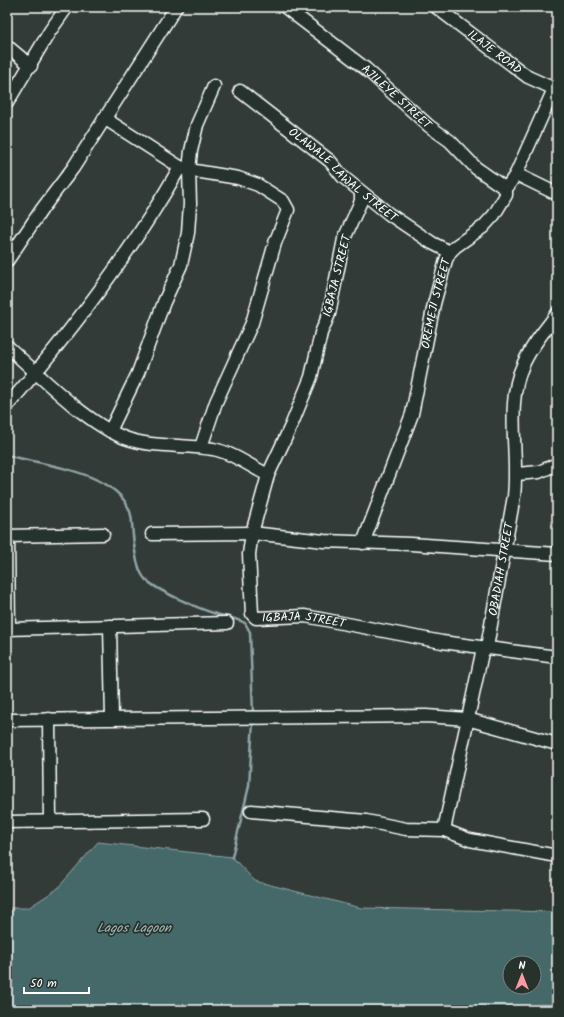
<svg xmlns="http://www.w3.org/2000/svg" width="564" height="1017" viewBox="0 0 564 1017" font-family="Kalam,sans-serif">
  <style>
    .water { fill: #446969; stroke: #8fa5a5; fill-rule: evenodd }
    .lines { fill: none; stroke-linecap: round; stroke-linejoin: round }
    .stream { stroke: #8fa5a5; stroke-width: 2.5 }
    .minor-casing { stroke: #fff; stroke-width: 15 }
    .minor { stroke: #26332d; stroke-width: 12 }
    .labels { text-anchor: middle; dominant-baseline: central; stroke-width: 3.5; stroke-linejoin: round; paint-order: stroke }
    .street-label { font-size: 12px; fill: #fff; stroke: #26332d }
    .water-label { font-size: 13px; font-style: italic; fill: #abbcbc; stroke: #26332d }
  </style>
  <rect width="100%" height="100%" fill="#323b38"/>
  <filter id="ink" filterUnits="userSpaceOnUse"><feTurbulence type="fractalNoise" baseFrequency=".025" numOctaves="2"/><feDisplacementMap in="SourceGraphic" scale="8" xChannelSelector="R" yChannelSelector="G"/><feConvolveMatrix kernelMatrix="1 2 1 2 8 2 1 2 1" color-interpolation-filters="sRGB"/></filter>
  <g filter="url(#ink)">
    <!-- water -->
    <path class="water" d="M98,842L232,857L255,881L361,908L557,912V1010H7V908H28L57,889ZM510,963H534V987H510Z"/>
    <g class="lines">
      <!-- stream -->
      <path class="stream" d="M7,455C44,466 130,472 132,523C133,538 135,568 145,579C157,591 200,609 216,614C226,617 236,618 245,623L250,632L253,714
        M232,857L249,786L253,721"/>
      <defs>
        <g id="minor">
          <path id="s1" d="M285,7L366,69L429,126L450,141L476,168L506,189"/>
          <path id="s2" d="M436,7L528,77L557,90"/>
          <path d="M7,46L31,66"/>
          <path id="s3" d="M240,91L330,161L343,177L389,214L432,243L450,252"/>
          <path d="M7,103L50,31L67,7"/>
          <path d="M104,118L180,167L189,170L238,178L258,185L283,201L288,210L275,243L252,323L216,402L201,447"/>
          <path d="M516,174L557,194"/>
          <path id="s4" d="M361,192V201L344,239L329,314L321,333L311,377L291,426L268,475L252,533L249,554L252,614L256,618L305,616L442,642L557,657"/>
          <path d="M7,261L42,209L73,168L176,7"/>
          <path d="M7,346C38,374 86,423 125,438C152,448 184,444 213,449C233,453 250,466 268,475"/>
          <path d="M7,406C72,331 131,253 180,167"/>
          <path d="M110,431L138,373L164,302L181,265L188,233L190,204L189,170L191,151L197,125L214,86"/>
          <path d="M517,474L539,472L557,464"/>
          <path d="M152,534L252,533L324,541L411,544L557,554"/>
          <path d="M7,536L103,534"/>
          <path d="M8,536L9,629"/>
          <path id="s5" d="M363,543L412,414L434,304L446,260L450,252L456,246L483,227L494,215L506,195V189L516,174L554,89"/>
          <path d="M110,626L112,718"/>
          <path d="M7,629L227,623"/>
          <path d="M49,719L50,821"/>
          <path d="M7,720L426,716L467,719L557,744"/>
          <path d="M251,811L366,821L406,829L444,830L470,840L557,856"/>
          <path d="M7,822L203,819"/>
          <path id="s6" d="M444,830L482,653L487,647L514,496C519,454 505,403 523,365C531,346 545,330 557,314"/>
        </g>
      </defs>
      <!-- minor casing -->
      <use href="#minor" class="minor-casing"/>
      <!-- minor -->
      <use href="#minor" class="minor"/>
    </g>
  </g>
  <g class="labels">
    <!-- street labels -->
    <g class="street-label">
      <text stroke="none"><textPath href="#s2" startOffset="74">ILAJE ROAD</textPath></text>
      <text stroke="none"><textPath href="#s1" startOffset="143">AJILEYE STREET</textPath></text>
      <text stroke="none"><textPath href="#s3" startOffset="133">OLAWALE LAWAL STREET</textPath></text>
      <text transform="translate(337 276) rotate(-76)">IGBAJA STREET</text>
      <text stroke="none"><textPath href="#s5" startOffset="251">OREMEJI STREET</textPath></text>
      <text stroke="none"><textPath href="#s6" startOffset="268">OBADIAH STREET</textPath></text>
      <text stroke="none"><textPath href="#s4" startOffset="495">IGBAJA STREET</textPath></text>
    </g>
    <!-- water labels -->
    <g class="water-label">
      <text x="134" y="928">Lagos Lagoon</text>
    </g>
  </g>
  <!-- margin -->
  <rect width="564" height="1017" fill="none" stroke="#26332d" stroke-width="24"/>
  <rect x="12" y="12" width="540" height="993" fill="none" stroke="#fff" stroke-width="1.5" filter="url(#ink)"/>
  <!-- north arrow -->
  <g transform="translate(522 975)"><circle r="19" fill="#26332d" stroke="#7d8581"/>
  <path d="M0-3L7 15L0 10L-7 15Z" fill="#ff9aa2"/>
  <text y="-6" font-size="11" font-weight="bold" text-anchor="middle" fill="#ffffff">N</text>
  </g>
  <!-- scale -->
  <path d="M24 987v6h65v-6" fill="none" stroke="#ffffff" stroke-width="2"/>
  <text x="30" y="987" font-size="12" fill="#ffffff" stroke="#26332d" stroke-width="3" paint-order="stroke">50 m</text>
</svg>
